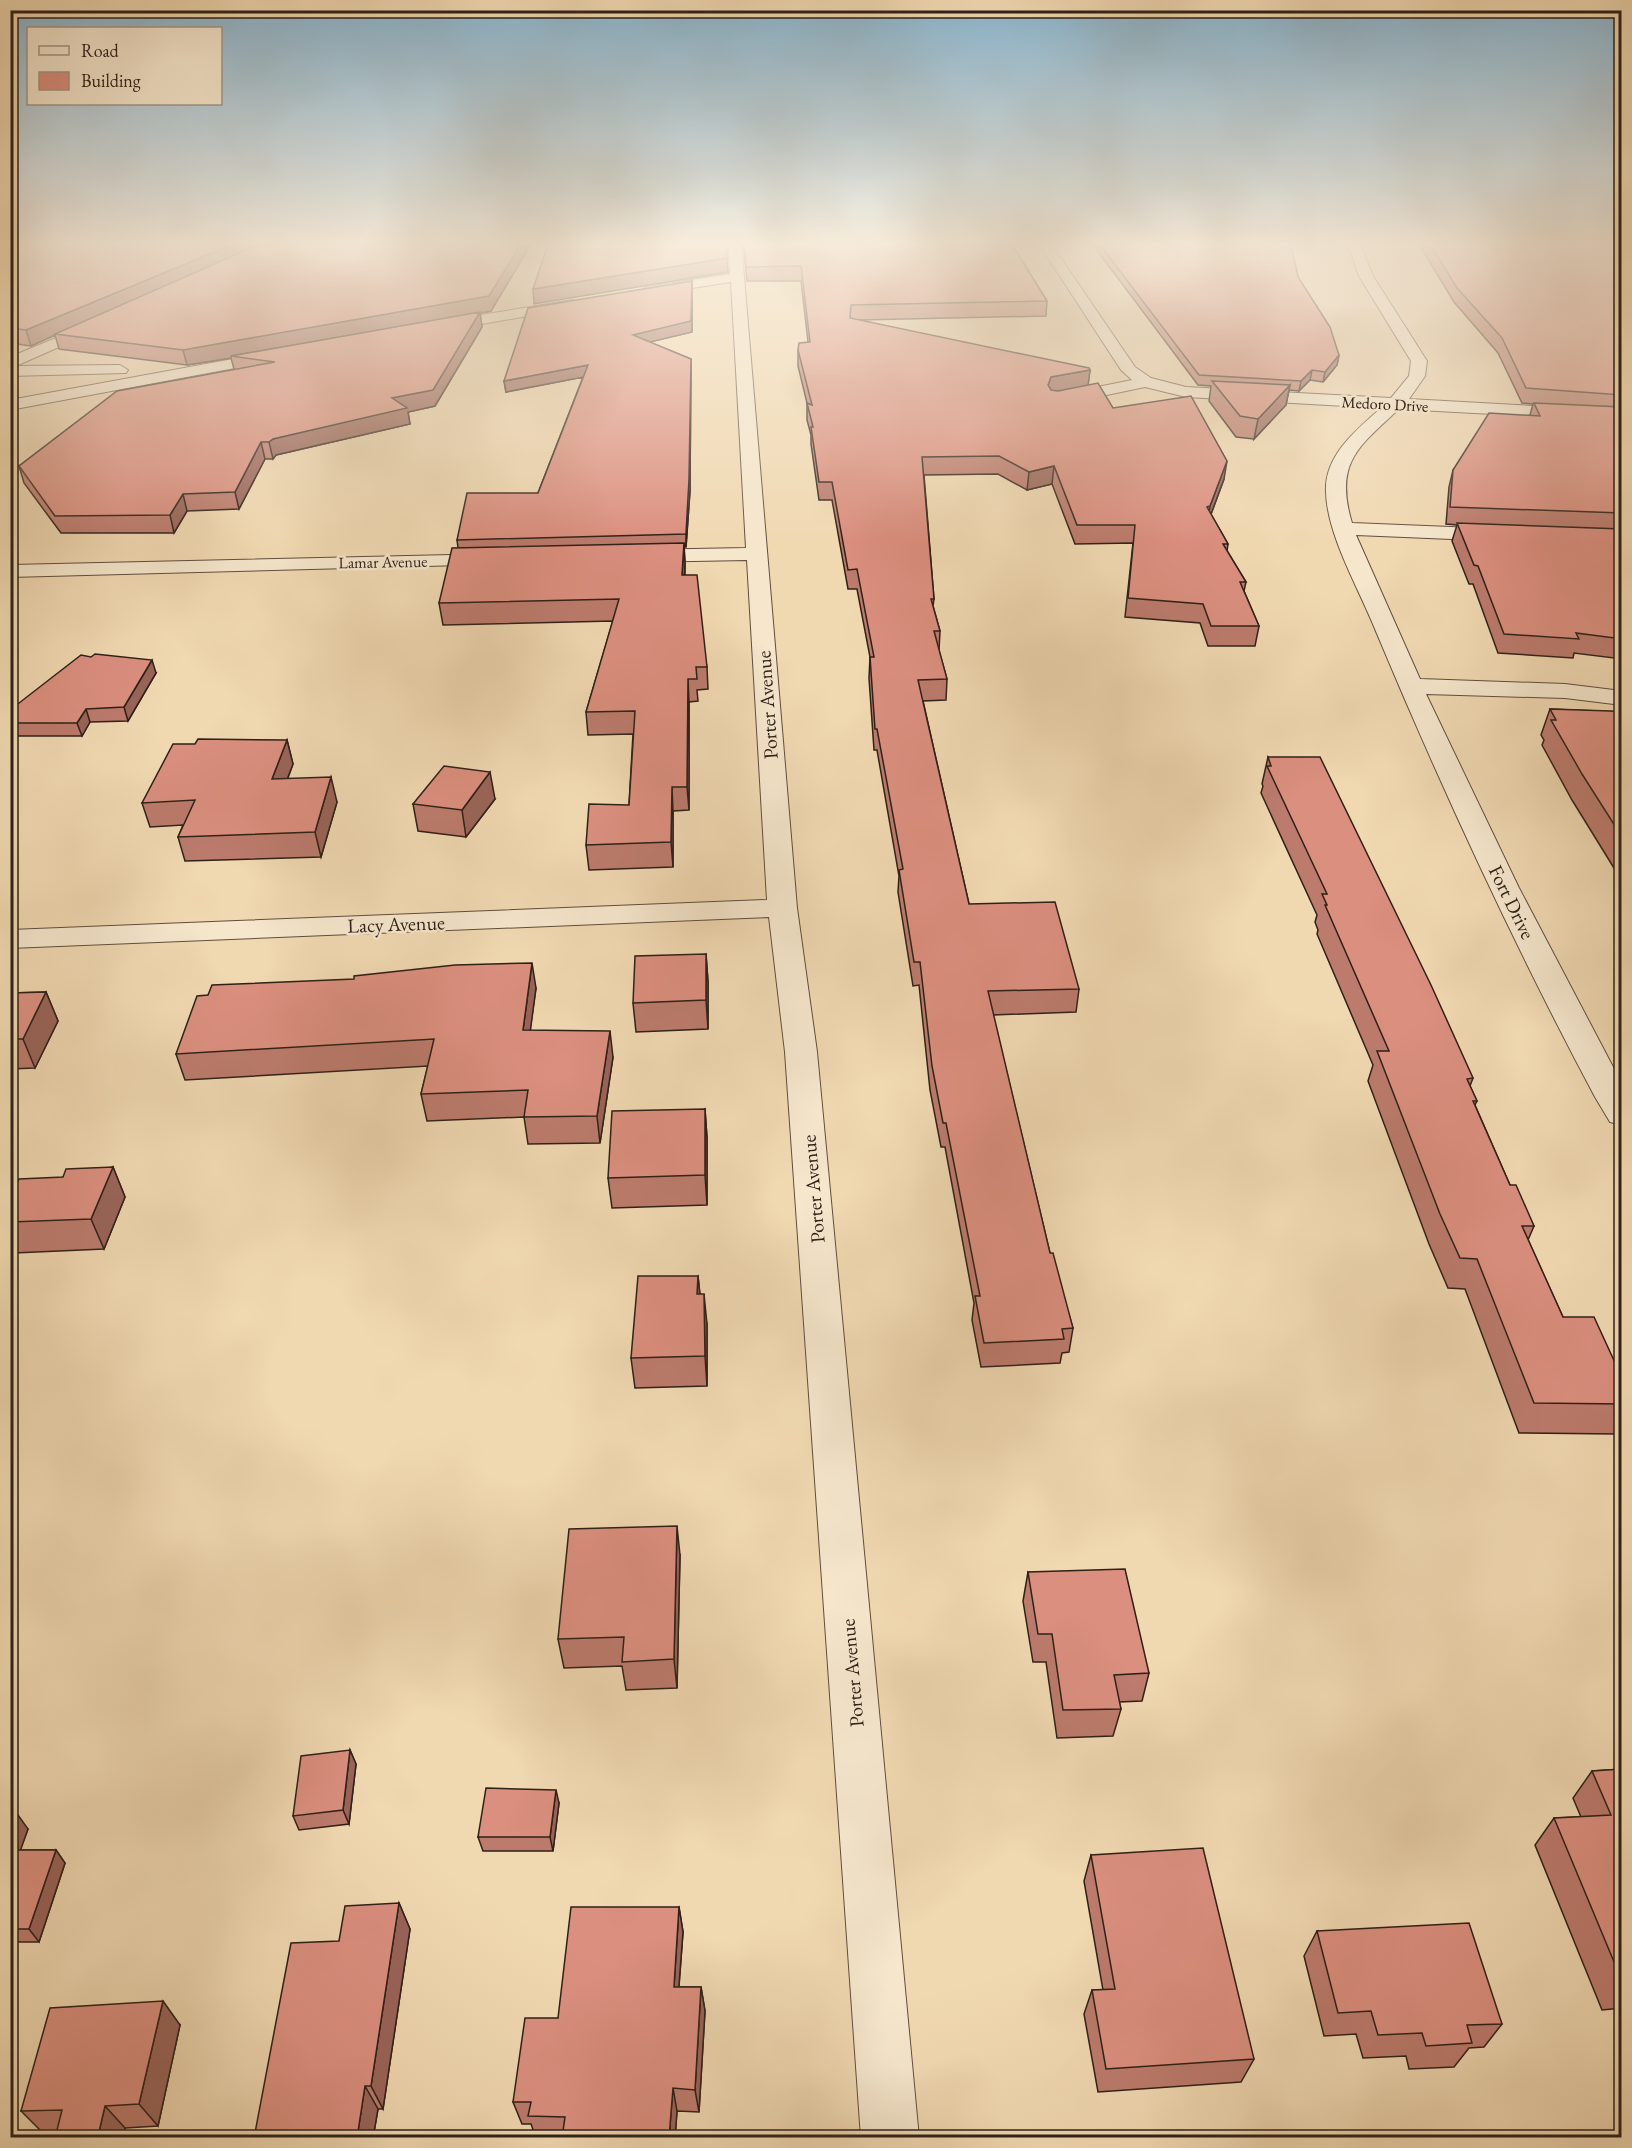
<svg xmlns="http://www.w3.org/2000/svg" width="1632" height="2148" viewBox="0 0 1632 2148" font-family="'EB Garamond',serif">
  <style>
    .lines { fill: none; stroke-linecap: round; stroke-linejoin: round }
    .minor-casing { stroke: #5f4e3e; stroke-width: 2 }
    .minor { fill: #f5e6cc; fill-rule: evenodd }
    .wall { fill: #bc7b6d; stroke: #2f2018; stroke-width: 1.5 }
    .shaded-wall { fill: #996459; stroke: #2f2018; stroke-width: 1.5 }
    .building { fill: #db8f7f; stroke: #2f2018; stroke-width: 1.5 }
    .labels { text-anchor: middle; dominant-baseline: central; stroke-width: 5; stroke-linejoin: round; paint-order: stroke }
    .far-street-label { font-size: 16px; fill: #2f2018; stroke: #f5e6cc }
    .street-label { font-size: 20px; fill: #2f2018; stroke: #f5e6cc }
  </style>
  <rect width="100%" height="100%" fill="#f0d8b1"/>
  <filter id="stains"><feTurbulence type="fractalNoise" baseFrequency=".00333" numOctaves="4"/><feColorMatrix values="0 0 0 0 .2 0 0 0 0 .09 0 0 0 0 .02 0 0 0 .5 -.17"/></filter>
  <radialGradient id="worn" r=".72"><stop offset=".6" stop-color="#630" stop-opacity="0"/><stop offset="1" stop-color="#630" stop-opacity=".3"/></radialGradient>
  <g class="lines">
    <defs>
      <path id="minor" d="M729,241H741L797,908L817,1052L919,2138H861L785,1052L769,917L10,948V930L767,900L747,560L639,562L632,560L629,556L632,552L639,550L746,548L731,282L647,295L640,291L647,287L730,274Z
        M1037,241H1049L1135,367L1151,378L1186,387L1391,398L1409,376L1411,361L1359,276L1347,241H1359L1373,276L1427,361L1425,376L1409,399L1622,411V421L1399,409C1358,447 1334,463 1352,523L1500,529L1507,531L1510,535L1507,539L1500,541L1356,535L1420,679L1565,684L1622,691V705L1565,698L1426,694L1519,888L1622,1084V1125L1610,1122L1595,1097C1514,945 1441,787 1375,629C1359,589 1327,535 1326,492C1324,456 1356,430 1381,408L1186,397L1145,387L1059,405L1053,404L1051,400L1053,396L1132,380L1121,370Z
        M573,300L580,304L578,307L437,332L429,327L437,322Z
        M99,320L104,321L106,324L104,327L16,366L120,365L128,370L126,373L10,376V357Z
        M277,351L283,353L285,356L283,359L10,410V400Z
        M495,554L502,556L505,560L502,564L10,577V565Z"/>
    </defs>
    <!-- minor casing -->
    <use href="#minor" class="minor-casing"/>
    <!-- minor -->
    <use href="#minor" class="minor"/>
  </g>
  <!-- wall -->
  <path class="wall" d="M10,241H533L491,311L480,313L482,327L435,406L408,412L410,424L276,455L273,459H265L239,509L187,511L174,533H61L24,483L19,466L234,369L231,358L187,365L59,349L55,335L31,346L10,343Z
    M742,241H1010L1047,301L1046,316L859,320L1090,370L1088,385L1113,408L1224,479L1211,514L1228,544L1227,551L1246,582L1244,591L1259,626L1255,646H1208L1200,623L1125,617L1133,543L1075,544L1052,484L1027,490L998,474L924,475L934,599L933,606L940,631L939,651L947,679L946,700L923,701L969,904L1079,989L1076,1012L993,1015L1050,1253L1073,1328L1069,1352L1062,1353L1060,1363L981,1367L972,1320L974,1303L945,1147H941L930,1090L919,985L913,986L898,892L899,876L877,750H874L869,678L870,657L857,589H848L832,500H819L811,444V435L807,420V403L798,366V350L808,342L801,281H747L743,241Z
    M1090,241H1290L1298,277L1339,355L1337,365L1323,382L1310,380L1299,391L1289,390L1286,405L1254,439L1236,437L1209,401L1211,386L1198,385Z
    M1417,241H1622V659L1574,653L1573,658L1498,653L1473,584H1469L1452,541L1457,525L1446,524L1449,487L1453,470L1530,415L1533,404L1522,403L1498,353L1454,302Z
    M692,281V332L649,342L691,359L690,491L686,547H684L685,564V575L707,667L708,689L697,690L698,701L689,702V810L673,811V867L589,870L586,845L629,805L633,734L588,735L586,712L613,621L443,625L439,603L458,548L457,540L538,493L583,377L506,392L504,381Z
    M156,673L128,721L90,722L82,736H10V710Z
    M1550,709L1622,712V881L1572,800L1542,745L1544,740L1541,735Z
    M287,740L293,764L288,778L337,802L321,857L185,861L178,837L183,825L150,827L142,803Z
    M1268,757L1473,1078L1470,1086L1477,1101L1475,1105L1510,1185L1534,1226L1528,1240L1563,1317L1622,1378V1426L1617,1434L1519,1433L1465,1289L1448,1288L1429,1244L1368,1081L1373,1065L1317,934L1318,930L1315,922L1317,915L1261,793L1263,786L1262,784Z
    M495,799L466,837L418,831L413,804Z
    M706,954L708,982V1029L636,1032L633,1003Z
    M536,988L530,1030L613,1057L600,1143L528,1144L524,1117L427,1121L421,1094L428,1066L185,1080L176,1054L208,995Z
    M46,992L58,1021L35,1068L10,1069V993Z
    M705,1109L707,1138V1205L612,1208L608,1178Z
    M113,1167L125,1197L104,1249L14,1253L10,1245V1199L63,1177Z
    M698,1276L700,1294L707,1324V1386L635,1388L631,1358Z
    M680,1555L677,1688L626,1690L622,1666L564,1668L558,1639Z
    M1028,1572L1149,1673L1142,1701L1119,1702L1121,1709L1113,1736L1057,1738L1046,1662H1033L1023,1601Z
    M350,1750L356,1764L349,1824L299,1830L293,1816Z
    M1622,1769V2008L1602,2010L1535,1845L1554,1818L1581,1817L1573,1798L1592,1771Z
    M559,1803L553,1851H483L478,1837Z
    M10,1815L28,1829L20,1850H56L65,1863L39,1942H10Z
    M1091,1855L1254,2059L1241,2082L1098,2092L1084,2014L1092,1990H1103L1084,1881Z
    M399,1903L410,1929L383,2109H378L373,2138L339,1941Z
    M679,1907L683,1932L679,1987H701L705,2011L699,2112L677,2111L675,2138H536L531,2124H522L513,2102L558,2018Z
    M1317,1931L1502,2024L1484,2047L1469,2048L1454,2067L1409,2069L1406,2056L1363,2058L1356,2034L1324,2036L1304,1956Z
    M180,2025L158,2126L125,2128L122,2138H55L56,2133H43L21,2111Z"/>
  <!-- shaded-wall -->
  <path class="shaded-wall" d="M241,241H276L55,334V335L31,346L26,330Z
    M523,241H533L491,311L480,313L482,327L435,406L408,412L410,424L276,455L273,459L269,442L273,439L392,398L480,313L231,356V358L187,365L183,350Z
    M727,258L728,272L534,304L533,289Z
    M692,281V332L633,346V335Z
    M1339,355L1337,365L1323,382L1325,372Z
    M691,359L690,491L686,547V534Z
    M588,365L589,376L506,392L504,381Z
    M1090,370L1088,386L1050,394L1048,385L1051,377Z
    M1312,370L1310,380L1299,391L1301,381Z
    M1290,385L1286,405L1254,439L1258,419Z
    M261,442L265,459L239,509L235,492Z
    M1227,461L1224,479L1207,525L1210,506Z
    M1054,466L1052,484L1027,490L1029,472Z
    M183,494L187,511L174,533L170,515Z
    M684,543L685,564L683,596L682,575Z
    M10,589L16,605L10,612Z
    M152,660L156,673L128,721L124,707Z
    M688,679L689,702V810L687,787Z
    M86,709L90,722L82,736L77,723Z
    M287,740L293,764L278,803L272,779Z
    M490,772L495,799L466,837L462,810Z
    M331,777L337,802L321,857L315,832Z
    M672,787L673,811V867L671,842Z
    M706,954L708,982V1029L706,1000Z
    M532,963L536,988L527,1056L523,1030Z
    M46,992L58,1021L35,1068L23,1039Z
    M610,1031L613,1057L600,1143L597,1116Z
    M705,1109L707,1138V1205L705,1175Z
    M113,1167L125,1197L104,1249L91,1219Z
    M698,1276L701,1306L697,1294Z
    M704,1294L707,1324V1386L705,1356Z
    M677,1526L680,1555L677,1688L674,1659Z
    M350,1750L356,1764L349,1824L343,1810Z
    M556,1790L559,1803L553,1851L550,1837Z
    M18,1815L28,1829L16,1863L10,1857V1836Z
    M56,1850L65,1863L39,1942L29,1929Z
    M399,1903L410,1929L383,2109L371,2086Z
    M679,1907L683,1932L677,2011L674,1987Z
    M701,1987L705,2011L699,2112L695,2090Z
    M163,2001L180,2025L158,2126L139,2104Z
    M365,2086L378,2109L373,2138H357Z
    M673,2088L677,2111L675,2138H669Z
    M105,2106L125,2128L122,2138H99L98,2136Z"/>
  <!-- building -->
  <path class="building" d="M10,241H241L26,330L10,328Z
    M267,241H523L489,296L183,350L55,334Z
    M549,241H727V258L533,289Z
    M744,241H1010L1047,301L851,305L850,318L1089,368L1090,370L1051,377L1048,385L1051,390L1058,391L1098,383L1113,408L1191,396L1227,461L1210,506L1207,507L1228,544H1223L1246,582H1240L1259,626H1211L1203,604L1128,598L1135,525H1077L1054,466L1029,472L999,456L922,457L934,599H931L940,631H934L947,679L918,680L969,904L1055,902L1079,989L988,991L1050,1253H1053L1073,1328L1062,1329L1064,1339L984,1343L975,1296H980L946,1123H943L932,1066L920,962H914L899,870L903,869L877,729H875L870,657H874L857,569L848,570L832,482H819L811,427H813L807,403L812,405L798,350L799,343L810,342L801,266L746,267Z
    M1097,241H1290L1298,277L1330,327L1339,355L1325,372L1312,370L1301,381L1199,375Z
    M1428,241H1622V395L1526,388L1502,338L1457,288Z
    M692,281L691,321L633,335L691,359L689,479L686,534L457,540L467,493H538L588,365L504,381L528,308Z
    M480,312L433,390L392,398L407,408L273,439L269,442H261L235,492L183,494L170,515L55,516L19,466L117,391L275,362L231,356Z
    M1212,381L1290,385L1258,419L1240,416Z
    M1534,403L1622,407V513L1450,507L1453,470L1489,413L1540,416Z
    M1457,523L1622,529V639L1576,633L1579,639L1504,634L1478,566L1474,565Z
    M684,543L682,575H697L707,667H696L697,679H688L687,787H672L671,842L586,845L589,804L629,805L635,711L586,712L619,599L439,603L452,548Z
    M95,654L152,660L124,707L86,709L77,723H10V710L81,655L91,657Z
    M1550,709L1610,711L1622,712V837L1582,774L1551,720H1556Z
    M198,739L287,740L272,779L331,777L315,832L178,837L195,800L142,803L173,744H195Z
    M1268,757H1320L1431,985L1473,1078L1467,1079L1477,1101H1473L1510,1185H1516L1534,1226H1522L1563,1317H1594L1622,1378V1404L1534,1403L1477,1259L1460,1258L1440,1214L1377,1051H1389L1325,905H1327L1322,894H1327L1267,766H1271Z
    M444,766L490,772L462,810L413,804Z
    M706,954V1000L633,1003L635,956Z
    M532,963L523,1030L610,1031L597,1116L524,1117L528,1090L421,1094L434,1039L176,1054L197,996L208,995L212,985L354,979V976L455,965Z
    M46,992L23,1039H10V993Z
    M705,1109V1175L608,1178L612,1111Z
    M113,1167L91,1219L10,1222V1199L19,1179L63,1177L66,1169Z
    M638,1276H698L697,1294H704L705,1356L631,1358Z
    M677,1526L674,1659L622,1662L624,1637L558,1639L569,1529Z
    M1125,1569L1149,1673L1114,1675L1121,1709L1063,1710L1052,1634H1038L1028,1572Z
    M350,1750L343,1810L293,1816L301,1756Z
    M1622,1769V1981L1554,1818L1611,1815L1592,1771Z
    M486,1788L556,1790L550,1837H478Z
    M10,1815H18L10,1836Z
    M1203,1848L1254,2059L1106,2069L1092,1990L1115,1989L1091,1855Z
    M10,1850H56L29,1929H10Z
    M399,1903L371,2086H365L357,2138H254L291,1943L339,1941L345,1906Z
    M571,1907H679L674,1987H701L695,2090L673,2088L669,2138H562L565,2117L528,2116L531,2102H513L525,2018H558Z
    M1469,1923L1502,2024L1467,2025L1472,2043L1426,2046L1422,2033L1378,2035L1371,2011L1338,2013L1317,1931Z
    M163,2001L139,2104L105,2106L98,2136L77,2138H55L62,2110L21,2111L50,2008Z"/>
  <!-- sky -->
  <linearGradient id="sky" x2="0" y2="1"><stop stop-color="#89b6d1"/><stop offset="0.45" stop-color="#f8eddc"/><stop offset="1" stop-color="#f8eddc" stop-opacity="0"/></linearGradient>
  <rect width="1632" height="541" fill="url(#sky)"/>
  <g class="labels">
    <!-- far-street labels -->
    <g class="far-street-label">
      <text transform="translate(1385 404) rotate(3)">Medoro Drive</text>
      <text transform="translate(383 562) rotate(-1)">Lamar Avenue</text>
    </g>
    <!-- street labels -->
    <g class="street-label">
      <text transform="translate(767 705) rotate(-94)">Porter Avenue</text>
      <text transform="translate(1512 902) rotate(64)">Fort Drive</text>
      <text transform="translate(396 924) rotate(-2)">Lacy Avenue</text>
      <text transform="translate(813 1189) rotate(-95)">Porter Avenue</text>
      <text transform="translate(852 1673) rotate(-95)">Porter Avenue</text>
    </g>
  </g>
  <!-- margin -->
  <rect width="1632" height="2148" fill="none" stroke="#f0d8b1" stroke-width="36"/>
  <rect x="12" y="12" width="1608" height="2124" fill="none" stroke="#2f2018" stroke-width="3"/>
  <rect x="18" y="18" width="1596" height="2112" fill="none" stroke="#2f2018" stroke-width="1.5"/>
  <!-- legend -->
  <rect x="27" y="27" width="195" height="78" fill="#f5e6cc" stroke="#a69784" stroke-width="1.5"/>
  <rect x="39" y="46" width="30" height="9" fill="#f5e6cc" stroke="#a69784" stroke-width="1.5"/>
  <text x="81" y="57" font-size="18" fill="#2f2018">Road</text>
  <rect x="39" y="72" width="30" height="18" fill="#db8f7f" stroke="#a69784" stroke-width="1.5"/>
  <text x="81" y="87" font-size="18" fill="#2f2018">Building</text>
  <rect width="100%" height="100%" filter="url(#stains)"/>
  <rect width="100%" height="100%" fill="url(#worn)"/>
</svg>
